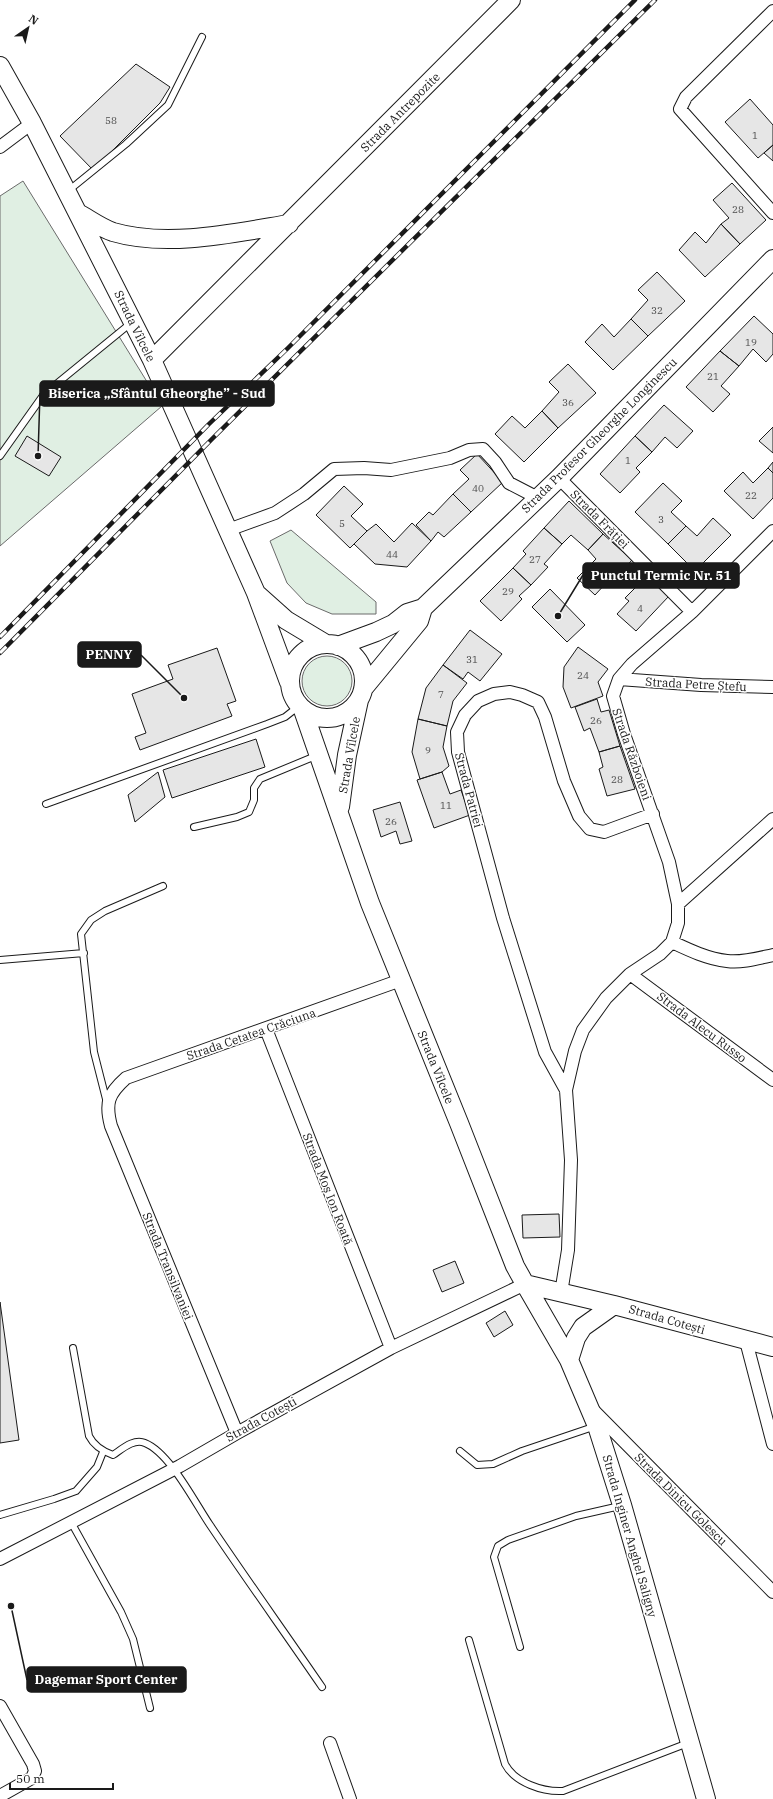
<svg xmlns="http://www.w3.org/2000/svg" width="773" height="1799" viewBox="0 0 773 1799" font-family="'IBM Plex Serif',serif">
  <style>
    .green { fill: #e0efe3; stroke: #6a6a6a }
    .building { fill: #e6e6e6; stroke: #1a1a1a }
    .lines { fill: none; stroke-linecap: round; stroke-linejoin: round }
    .lane-casing { stroke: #1a1a1a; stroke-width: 8 }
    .street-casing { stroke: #1a1a1a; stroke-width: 14 }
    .secondary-casing { stroke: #1a1a1a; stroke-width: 20 }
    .lane { stroke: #fff; stroke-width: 6 }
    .street { stroke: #fff; stroke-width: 12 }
    .secondary { stroke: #fff; stroke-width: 18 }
    .rail-casing { stroke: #1a1a1a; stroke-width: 4.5 }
    .rail { stroke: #fff; stroke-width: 3; stroke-dasharray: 9; stroke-linecap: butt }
    .labels { text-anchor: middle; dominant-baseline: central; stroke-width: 3; stroke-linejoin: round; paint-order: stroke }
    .number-label { font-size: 10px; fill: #4d4d4d }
    .street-label { font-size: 12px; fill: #1a1a1a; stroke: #fff }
    .leader { fill: none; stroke: #1a1a1a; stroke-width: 1.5 }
    .callout-dot { fill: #1a1a1a; stroke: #fff; stroke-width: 1.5 }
    .callout { fill: #1a1a1a; stroke: #1a1a1a; stroke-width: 1.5 }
    .callout-label { font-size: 13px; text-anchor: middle; font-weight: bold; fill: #fff }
  </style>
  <rect width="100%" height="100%" fill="#fff"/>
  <!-- green -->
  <path class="green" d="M23,181L162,406L0,546V196Z
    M291,530L376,602V614H332L306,603L287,583L270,541Z
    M302 681a25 25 0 1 1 50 0a25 25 0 1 1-50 0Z"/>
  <!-- building -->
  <path class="building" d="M136,64L170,87L160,103L93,170L60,136Z
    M750,99L773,125V145L758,158L725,122Z
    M773,145V161L764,153Z
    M732,183L766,220L740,244L721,224L729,218L713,200Z
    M721,224L740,244L705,277L679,250L695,232L706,243Z
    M657,272L685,301L648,336L631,319L648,300L638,290Z
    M754,316L773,334V354L766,362L753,349L739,366L720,351Z
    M631,319L648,336L613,370L585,342L602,324L614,337Z
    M720,351L739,366L721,386L730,394L713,412L686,387Z
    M568,364L596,393L558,428L542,411L559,392L549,382Z
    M664,405L693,431L677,448L665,437L652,452L635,436Z
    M542,411L558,428L524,462L495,434L512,416L525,428Z
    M773,427V453L759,441Z
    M27,436L61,457L49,476L15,456Z
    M635,436L652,452L636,468L640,472L620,493L600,474Z
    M477,454L503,482L471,512L453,494L469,479L460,470Z
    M773,462V473L768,468Z
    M768,468L773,473V498L753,519L724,491L743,472L753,483Z
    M663,483L682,501L671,512L686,526L668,544L635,512Z
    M344,486L363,504L351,516L367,531L350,548L316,515Z
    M453,494L471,512L444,537L438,532L431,541L416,525L429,512L433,515Z
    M569,501L603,534L588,550L571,535L562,544L544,528Z
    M713,518L731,535L695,571L668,544L686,526L697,536Z
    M412,523L431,541L407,567L375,564L354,544L367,531L376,524L394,542Z
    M544,528L562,544L544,564L548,567L531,585L513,568L526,554L523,551Z
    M603,534L632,560L611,583L608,581L595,595L577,578L596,559L588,550Z
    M513,568L531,585L519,596L522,599L501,621L480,601Z
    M645,573L669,596L636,631L617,614L629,601L625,598L638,585L636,583Z
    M550,589L585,625L567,642L532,607Z
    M470,630L502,654L480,681L468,672L463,679L443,665Z
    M578,647L608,669L598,682L603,696L571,708L563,687L564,667Z
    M217,648L236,701L227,704L232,716L140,750L135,737L146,733L132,694L173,679L168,665Z
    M443,665L467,683L453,701L447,726L418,719L426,688Z
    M597,699L601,712L609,710L620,746L599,752L590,728L584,731L575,707Z
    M418,719L447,726L443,747L449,766L442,772L420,779L412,752Z
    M256,739L265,767L172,798L163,770Z
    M620,746L635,789L607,796L599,769L603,767L599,752Z
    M158,772L165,797L135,822L128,795Z
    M442,772L450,794L461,790L470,815L434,828L417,780Z
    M400,802L412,841L400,844L396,831L381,837L373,810Z
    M559,1214L560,1237L523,1238L522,1215Z
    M455,1261L464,1283L442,1292L433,1270Z
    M0,1302L19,1440L0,1443Z
    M505,1311L513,1325L494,1337L486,1323Z"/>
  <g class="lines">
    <defs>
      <path id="lane" d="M68,191L126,144L168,105L202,37
        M0,456L44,394L131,323
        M46,804L267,724L285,717L299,706
        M194,827L237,817L249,812L254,800V788L260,779L318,755
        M0,960L84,953
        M107,1103L94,1052L81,934L91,920L105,911L163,886
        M73,1348L89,1436C94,1446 102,1451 113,1455C122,1449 134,1438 145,1443C170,1453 195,1503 210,1525C247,1580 285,1633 322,1687
        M460,1451L477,1465L493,1464L522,1451L596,1426
        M0,1515L54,1499L76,1491L97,1467L103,1452
        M71,1522L121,1612L133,1639L150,1708
        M469,1640L505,1764C515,1783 543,1792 563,1791L688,1743
        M520,1647L494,1557L498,1546L508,1540L576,1516L620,1506"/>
      <path id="street" d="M773,11L686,97L680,109L773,213
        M0,147L32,123
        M559,478L692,612
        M228,530L275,513L304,494L334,469L364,468L391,470L450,458L469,450L483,449L495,462L509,483L538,498
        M619,679L701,685L773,687
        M678,904L773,819
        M672,942C689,950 708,959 727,961C742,963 759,958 773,955
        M630,974L773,1080
        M266,1029L391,1348
        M566,1090L545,1052L503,918L458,752L457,732L465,715L478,701L494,694L510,692L522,695L538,702L545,717L564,781L579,816L590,829L604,832L653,814
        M561,1293L568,1250L571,1160L566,1090L575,1051L583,1030L606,998L630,974L660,954L672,942L678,923V904L669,862L624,734L613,696L619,679L632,664L692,612L773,531
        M746,1341L773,1444
        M593,1410L773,1592
        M237,1433L111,1126C105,1103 108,1094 126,1078L401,980
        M0,1559L180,1466L237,1433L391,1348L525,1284
        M0,1706L33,1764L35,1771L32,1778L0,1796
        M330,1743L350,1799"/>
      <path id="secondary" d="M0,66L32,123L152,360L256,593L289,682
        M78,213C89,219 101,228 113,232C167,248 235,233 289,224
        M152,360L511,0
        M258,595L286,620L326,644
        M290 681a37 37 0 1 1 74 0a37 37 0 1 1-74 0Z
        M338,646L376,632L393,624L407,613L423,608L559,478L773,259
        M363,689L419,621L423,608
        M303,710L370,903L459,1123L515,1266L525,1284L614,1305L773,1347
        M340,807L347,755L359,700
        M525,1284L569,1360L597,1426L622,1505L706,1799
        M569,1360L576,1338L583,1327L614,1305"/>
    </defs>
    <!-- lane casing -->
    <use href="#lane" class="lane-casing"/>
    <!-- street casing -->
    <use href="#street" class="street-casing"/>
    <!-- secondary casing -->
    <use href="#secondary" class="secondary-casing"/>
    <!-- lane -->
    <use href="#lane" class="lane"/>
    <!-- street -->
    <use href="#street" class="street"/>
    <!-- secondary -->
    <use href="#secondary" class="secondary"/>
    <defs>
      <path id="rail" d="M0,637L209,424L288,348L635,0
        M0,653L213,438L655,0"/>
    </defs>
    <!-- rail casing -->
    <use href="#rail" class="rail-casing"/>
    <!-- rail -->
    <use href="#rail" class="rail"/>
  </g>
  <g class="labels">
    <!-- number labels -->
    <g class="number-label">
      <text x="111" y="120">58</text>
      <text x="755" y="135">1</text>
      <text x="738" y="209">28</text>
      <text x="657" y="310">32</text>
      <text x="751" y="342">19</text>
      <text x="713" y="376">21</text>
      <text x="568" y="402">36</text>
      <text x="628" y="460">1</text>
      <text x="478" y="488">40</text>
      <text x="751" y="495">22</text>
      <text x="661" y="519">3</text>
      <text x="342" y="523">5</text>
      <text x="392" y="554">44</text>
      <text x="535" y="559">27</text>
      <text x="508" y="591">29</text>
      <text x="640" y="608">4</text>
      <text x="472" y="659">31</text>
      <text x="583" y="675">24</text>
      <text x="441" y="694">7</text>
      <text x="596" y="720">26</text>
      <text x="428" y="750">9</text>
      <text x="617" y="779">28</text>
      <text x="446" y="805">11</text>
      <text x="391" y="821">26</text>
    </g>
    <!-- street labels -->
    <g class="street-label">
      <text transform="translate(400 112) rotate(-45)">Strada Antrepozite</text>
      <text transform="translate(135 326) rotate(64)">Strada Vîlcele</text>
      <text transform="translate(599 435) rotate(-45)">Strada Profesor Gheorghe Longinescu</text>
      <text transform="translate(600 519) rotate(45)">Strada Frăției</text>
      <text transform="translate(696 684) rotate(3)">Strada Petre Ștefu</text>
      <text transform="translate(632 754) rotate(71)">Strada Războieni</text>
      <text transform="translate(349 755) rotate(-80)">Strada Vîlcele</text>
      <text transform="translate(469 790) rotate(75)">Strada Patriei</text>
      <text transform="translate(702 1027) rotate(37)">Strada Alecu Russo</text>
      <text transform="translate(251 1034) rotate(-19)">Strada Cetatea Crăciuna</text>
      <text transform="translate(436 1067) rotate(68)">Strada Vîlcele</text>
      <text transform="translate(328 1189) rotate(69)">Strada Moș Ion Roată</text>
      <text transform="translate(168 1266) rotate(68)">Strada Transilvaniei</text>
      <text transform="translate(667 1319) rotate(16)">Strada Cotești</text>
      <text transform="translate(261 1419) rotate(-29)">Strada Cotești</text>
      <text transform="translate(681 1499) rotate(45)">Strada Dinicu Golescu</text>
      <text transform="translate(630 1536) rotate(74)">Strada Inginer Anghel Saligny</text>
    </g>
  </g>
  <!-- callouts -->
  <path class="leader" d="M38 456L40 393M558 616L583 575M184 698L141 655M11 1606L27 1680"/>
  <g class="callout-dot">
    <circle cx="38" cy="456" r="4"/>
    <circle cx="558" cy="616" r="4"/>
    <circle cx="184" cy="698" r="4"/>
    <circle cx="11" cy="1606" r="4"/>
  </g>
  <g class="callout">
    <rect x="40" y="381" width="234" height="25" rx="4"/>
    <rect x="583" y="563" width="156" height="25" rx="4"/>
    <rect x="78" y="642" width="63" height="25" rx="4"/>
    <rect x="27" y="1667" width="159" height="25" rx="4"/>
  </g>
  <g class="callout-label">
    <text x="157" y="398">Biserica „Sfântul Gheorghe” - Sud</text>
    <text x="661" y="580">Punctul Termic Nr. 51</text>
    <text x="109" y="659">PENNY</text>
    <text x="106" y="1684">Dagemar Sport Center</text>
  </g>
  <!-- north arrow -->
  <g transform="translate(28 28) rotate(34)" stroke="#ffffff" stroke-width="3" paint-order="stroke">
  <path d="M0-3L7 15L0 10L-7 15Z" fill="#1a1a1a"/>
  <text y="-6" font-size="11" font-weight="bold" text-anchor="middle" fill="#1a1a1a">N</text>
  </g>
  <!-- scale -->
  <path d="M10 1783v6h103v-6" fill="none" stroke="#1a1a1a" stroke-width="2"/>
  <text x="16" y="1783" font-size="12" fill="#1a1a1a" stroke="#ffffff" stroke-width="3" paint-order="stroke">50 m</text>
</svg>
